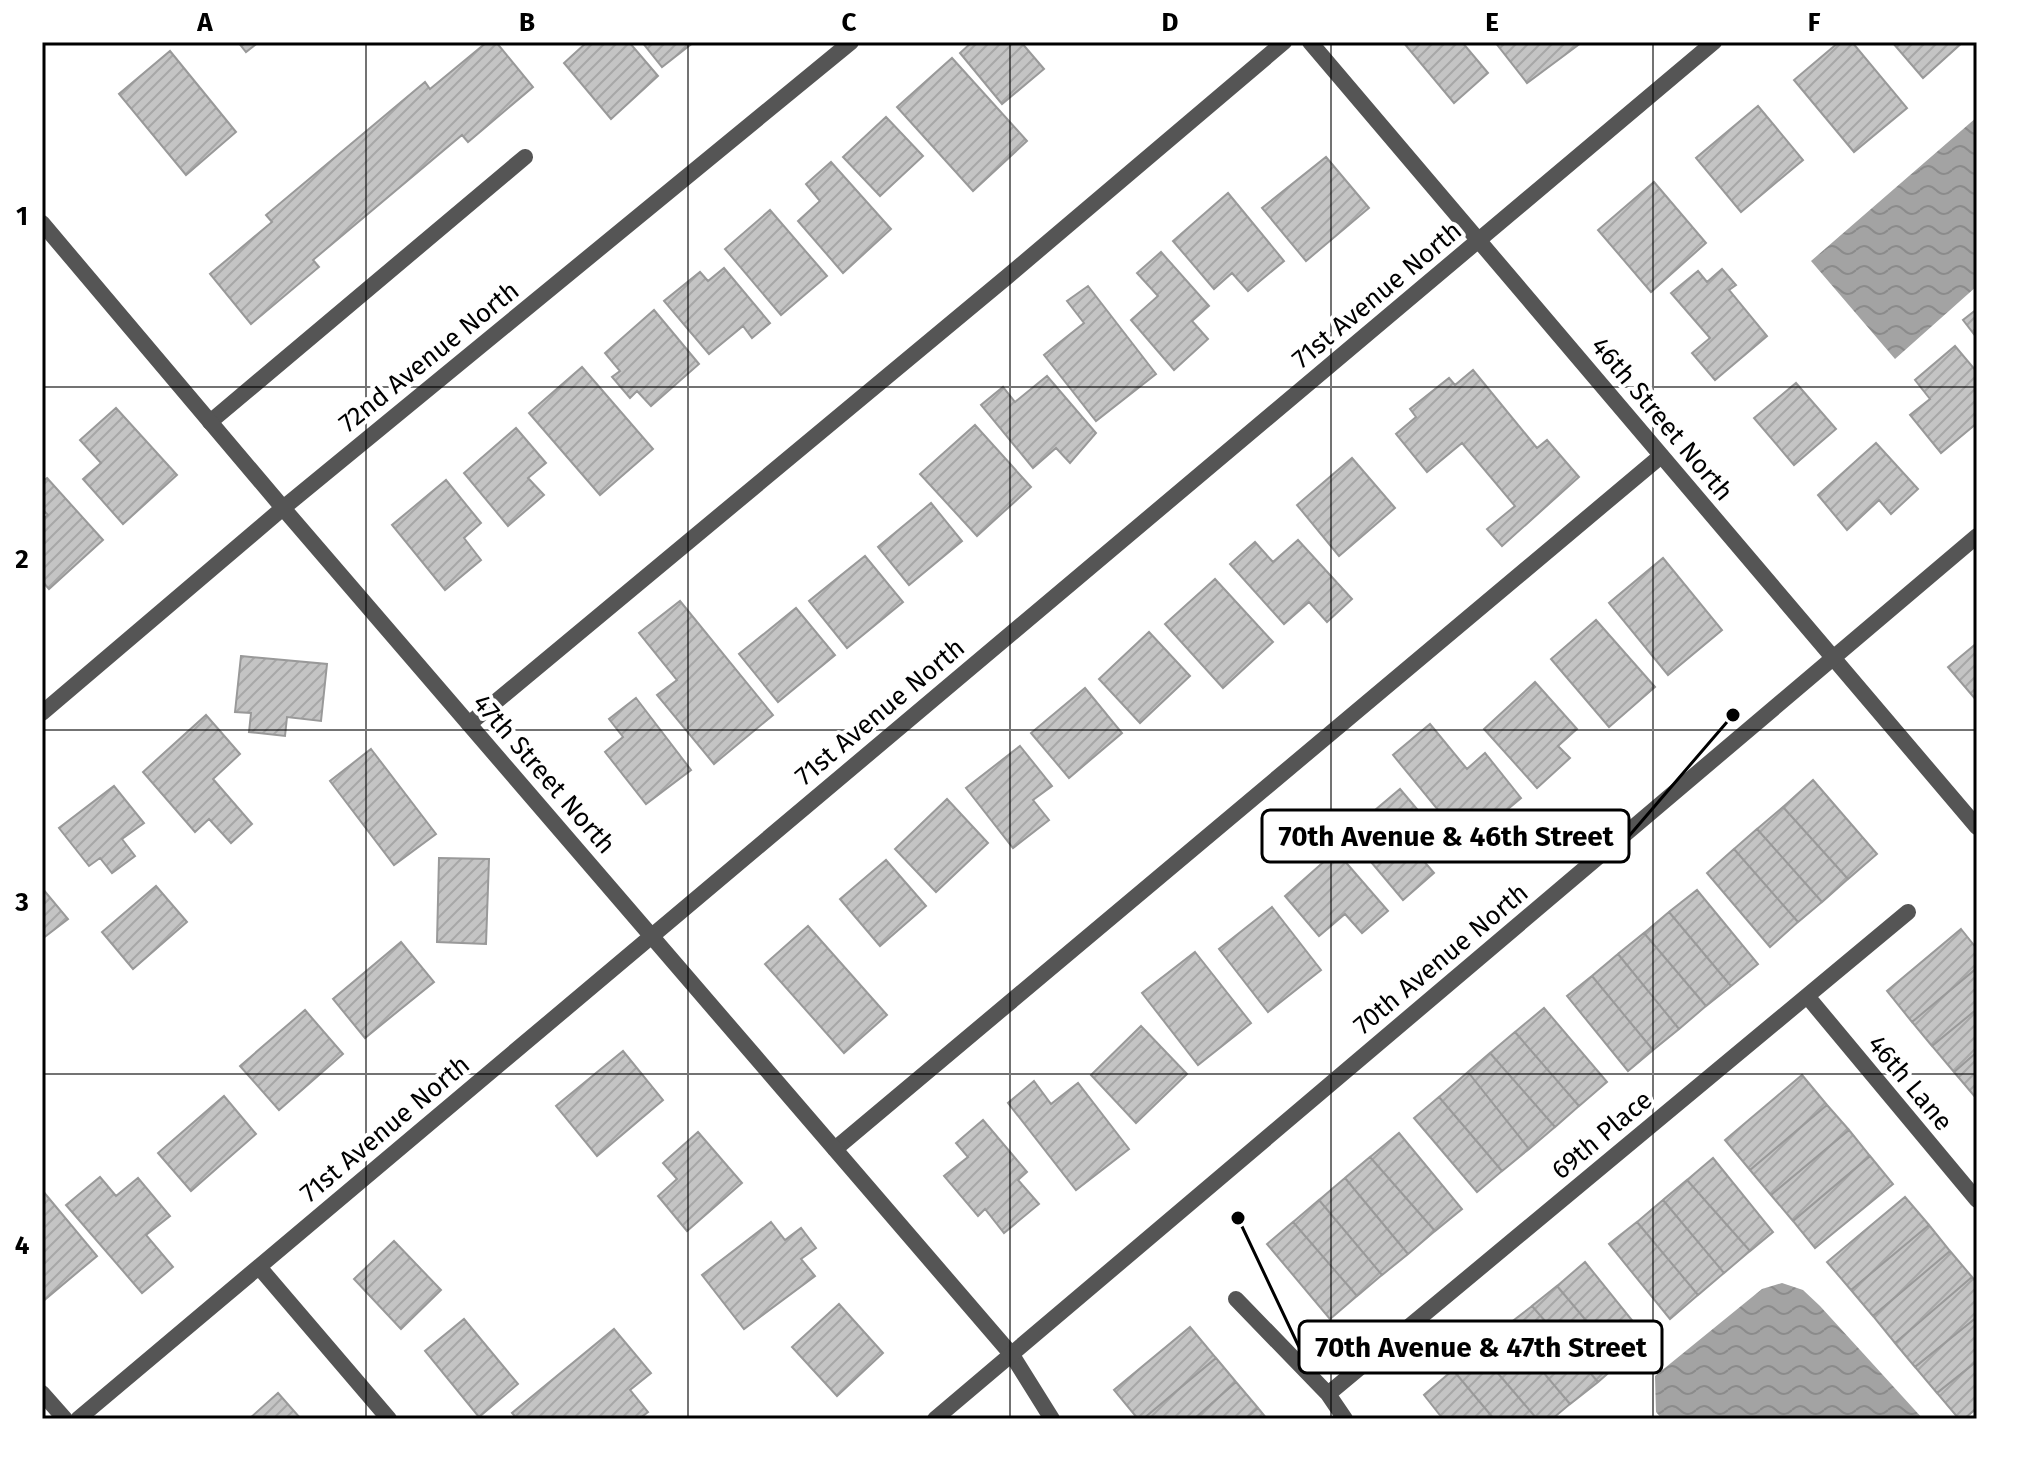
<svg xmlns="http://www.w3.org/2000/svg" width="2019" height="1461" viewBox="0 0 2019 1461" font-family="'Fira Sans',sans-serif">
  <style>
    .water { fill: url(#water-waves) }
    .building { fill: url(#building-hatch); stroke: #999; stroke-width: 2 }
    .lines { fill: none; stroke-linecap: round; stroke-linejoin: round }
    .service { stroke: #555; stroke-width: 16 }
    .minor { stroke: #555; stroke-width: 16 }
    .tertiary { stroke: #555; stroke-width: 16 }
    .grid { fill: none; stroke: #000; stroke-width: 2; stroke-opacity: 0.55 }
    .labels { text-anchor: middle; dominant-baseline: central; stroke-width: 8; stroke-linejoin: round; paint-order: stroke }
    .street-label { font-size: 26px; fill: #000; stroke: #fff }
    .leader { fill: none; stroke: #000; stroke-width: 3 }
    .callout-dot { fill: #000; stroke: #fff; stroke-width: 3 }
    .callout { fill: #fff; stroke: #000; stroke-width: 3 }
    .callout-label { font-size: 28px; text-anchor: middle; font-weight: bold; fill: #000 }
    .neatline { fill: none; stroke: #000; stroke-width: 3 }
    .grid-label { font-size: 26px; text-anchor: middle; font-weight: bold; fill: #000 }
  </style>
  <defs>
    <pattern id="water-waves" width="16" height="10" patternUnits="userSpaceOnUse" patternTransform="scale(2)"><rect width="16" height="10" fill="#a3a3a3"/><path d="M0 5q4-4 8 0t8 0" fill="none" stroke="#8b8b8b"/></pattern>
    <pattern id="building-hatch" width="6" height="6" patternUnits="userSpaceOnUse" patternTransform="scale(2)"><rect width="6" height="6" fill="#c4c4c4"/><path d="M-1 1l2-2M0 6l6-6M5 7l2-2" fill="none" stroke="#a7a7a7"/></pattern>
  </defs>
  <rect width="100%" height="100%" fill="#fff"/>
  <!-- water -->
  <path class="water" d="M1977,117V286L1895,359L1811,261Z
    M1782,1283L1803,1290L1820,1306L1923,1419H1662L1656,1412L1655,1376L1762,1289Z"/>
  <!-- building -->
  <path class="building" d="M238,42H259L246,52Z
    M487,42H496L533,87L468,142L462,135L313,260L319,267L251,324L210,274L272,222L266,215L425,82L430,89Z
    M587,42H629L658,76L611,119L564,63Z
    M642,42H694L662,67Z
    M972,42H1021L1044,69L1002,104L960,53Z
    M1403,42H1462L1488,73L1454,103Z
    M1495,42H1580L1581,43L1527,83Z
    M1839,42H1852L1907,108L1854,152L1794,80Z
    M1892,42H1963L1923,78Z
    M170,51L236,132L186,175L119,94Z
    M952,58L1027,141L973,191L897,107Z
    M1758,106L1803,160L1741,212L1696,158Z
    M886,117L923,156L880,196L843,157Z
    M1326,157L1369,208L1306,261L1262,208Z
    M831,162L891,229L843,273L798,221L820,201L806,184Z
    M1654,182L1706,243L1651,292L1598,230Z
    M1228,193L1284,261L1248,291L1232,273L1214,289L1173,241Z
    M770,210L827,276L781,315L725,249Z
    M1161,252L1209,306L1192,321L1208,339L1174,370L1131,320L1158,296L1137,273Z
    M724,268L770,323L752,338L743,326L709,354L664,301L700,272L708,281Z
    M1722,269L1736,285L1729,290L1767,336L1715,380L1692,353L1710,338L1671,293L1698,271L1707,282Z
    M1088,286L1156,374L1096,421L1044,355L1084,323L1067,301Z
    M1977,309V338L1963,320Z
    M654,310L699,364L651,406L637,391L630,398L612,377L620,371L605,353Z
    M1955,346L1977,372V423L1941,453L1910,415L1930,399L1915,380Z
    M582,367L653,449L600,495L529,413Z
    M1473,370L1537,448L1547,440L1579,477L1502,546L1487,529L1515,506L1462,443L1427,472L1396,434L1416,417L1410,409L1449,378L1455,385Z
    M1047,376L1096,433L1070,463L1056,448L1033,468L981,405L1003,387L1015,402Z
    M1796,383L1836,429L1794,465L1754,418Z
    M116,408L177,475L123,524L83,479L101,463L80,440Z
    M975,425L1031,487L977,536L920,474Z
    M516,428L546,463L528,478L544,495L508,526L464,473Z
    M1876,443L1918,489L1891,514L1879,500L1847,530L1818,495Z
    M1352,458L1395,508L1339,556L1297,505Z
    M47,478L103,540L49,589L42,581V520L48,515L42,509V482Z
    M446,480L481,523L464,538L481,560L445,590L392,525Z
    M931,503L962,541L909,585L878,547Z
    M1298,540L1352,599L1327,622L1309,602L1284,624L1230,564L1255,542L1273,562Z
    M865,556L903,602L847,648L809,601Z
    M1663,558L1722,630L1668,675L1609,603Z
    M1215,579L1273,642L1223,688L1165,624Z
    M680,601L773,715L714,764L657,695L677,680L639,633Z
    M796,608L835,655L778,702L739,654Z
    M1596,620L1655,687L1609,727L1551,659Z
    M1149,632L1190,676L1140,723L1099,679Z
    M1977,643V701L1948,667Z
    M241,656L327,664L321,721L287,717L285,736L249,732L251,713L235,712Z
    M1535,682L1577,729L1558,746L1570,758L1537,788L1484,729Z
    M1085,688L1122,733L1069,778L1031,733Z
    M636,698L691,770L646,804L605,752L623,737L609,719Z
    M206,715L240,754L213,779L252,824L231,843L209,819L195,832L143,772Z
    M1430,724L1467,769L1485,753L1521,798L1466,844L1393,755Z
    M1020,746L1052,786L1033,800L1049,820L1013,848L966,788Z
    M371,749L436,834L394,865L330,781Z
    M1813,780L1877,854L1848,879L1783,807Z
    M114,786L144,823L122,839L135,856L112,873L100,858L89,866L59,828Z
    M1400,789L1443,840L1422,859L1434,873L1403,900L1361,850L1387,827L1374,811Z
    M947,799L988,843L936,892L895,849Z
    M1783,807L1848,879L1822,902L1757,829Z
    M1757,829L1822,902L1798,922L1734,849Z
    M1734,849L1798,922L1770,947L1707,873Z
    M1336,851L1388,911L1362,933L1345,914L1319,936L1285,896Z
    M439,858L489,859L486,944L437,942Z
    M886,860L926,906L880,946L840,899Z
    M156,886L187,922L133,969L102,932Z
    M42,888L68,919L42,939Z
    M1697,890L1758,964L1731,986L1669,912Z
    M1272,907L1321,970L1268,1012L1219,949Z
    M1669,912L1731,986L1706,1006L1644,933Z
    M808,926L887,1015L844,1053L765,964Z
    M1961,929L1977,949V968L1912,1022L1887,991Z
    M1644,933L1706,1006L1679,1029L1618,954Z
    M401,942L434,982L365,1038L333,999Z
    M1195,952L1251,1023L1198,1065L1142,993Z
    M1618,954L1679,1029L1653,1050L1592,976Z
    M1977,968V1009L1932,1046L1912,1022Z
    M1592,976L1653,1050L1628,1071L1567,996Z
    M1544,1008L1607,1082L1579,1106L1515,1032Z
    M1977,1009V1052L1954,1072L1932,1046Z
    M305,1010L343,1054L279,1110L240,1066Z
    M1141,1026L1187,1074L1136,1123L1091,1075Z
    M1515,1032L1579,1106L1555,1127L1490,1053Z
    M623,1051L663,1100L597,1156L556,1106Z
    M1977,1052V1097L1976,1098L1954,1072Z
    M1490,1053L1555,1127L1529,1149L1468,1072Z
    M1468,1072L1529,1149L1502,1171L1439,1097Z
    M1802,1075L1827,1105L1750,1170L1725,1140Z
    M1034,1081L1051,1104L1078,1083L1129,1149L1076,1190L1008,1103Z
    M224,1096L256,1134L191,1191L158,1153Z
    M1439,1097L1502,1171L1477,1192L1414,1118Z
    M1827,1105L1849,1130L1771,1195L1750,1170Z
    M983,1120L1027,1172L1018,1180L1039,1204L1004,1233L985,1209L978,1216L944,1176L968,1157L956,1143Z
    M1849,1130L1870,1156L1793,1221L1771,1195Z
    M698,1132L742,1183L687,1231L658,1196L677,1179L663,1163Z
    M1399,1133L1462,1209L1435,1231L1370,1157Z
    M1870,1156L1893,1184L1815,1248L1793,1221Z
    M1370,1157L1435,1231L1408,1254L1345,1178Z
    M1713,1158L1773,1232L1750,1251L1687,1180Z
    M100,1177L116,1196L138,1178L170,1216L146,1235L173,1267L142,1293L66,1205Z
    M1345,1178L1408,1254L1382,1275L1319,1200Z
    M1687,1180L1750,1251L1724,1273L1663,1200Z
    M42,1190L97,1256L42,1302Z
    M1905,1197L1929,1225L1851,1290L1827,1262Z
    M1319,1200L1382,1275L1357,1296L1293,1222Z
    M1663,1200L1724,1273L1698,1295L1637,1222Z
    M771,1222L785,1240L801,1228L816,1248L801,1259L815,1276L744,1329L702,1275Z
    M1293,1222L1357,1296L1330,1319L1267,1244Z
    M1637,1222L1698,1295L1670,1319L1609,1244Z
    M1929,1225L1950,1251L1873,1316L1851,1290Z
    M394,1241L441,1290L401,1329L354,1279Z
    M1950,1251L1972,1277L1895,1343L1873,1316Z
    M1585,1262L1648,1340L1621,1362L1557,1286Z
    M1972,1277L1977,1283V1317L1915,1367L1895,1343Z
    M1557,1286L1621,1362L1598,1382L1532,1306Z
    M839,1304L883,1353L837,1396L792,1347Z
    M1532,1306L1598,1382L1570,1404L1505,1327Z
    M1977,1317V1361L1937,1393L1915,1367Z
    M464,1319L518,1384L479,1417L425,1351Z
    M1190,1327L1216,1358L1143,1419H1138L1114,1390Z
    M1505,1327L1570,1404L1552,1419H1537L1478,1350Z
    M614,1329L651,1373L630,1390L648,1412L639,1419H517L512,1413Z
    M1478,1350L1537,1419H1494L1453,1370Z
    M1216,1358L1236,1382L1194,1419H1143Z
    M1977,1361V1408L1964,1419H1959L1937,1393Z
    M1453,1370L1494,1419H1443L1424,1395Z
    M1236,1382L1258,1408L1245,1419H1194Z
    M278,1393L301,1419H249Z
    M1258,1408L1267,1419H1245Z"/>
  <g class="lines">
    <!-- service -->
    <path class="service" d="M210,422L525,157
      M469,724L1008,276L1284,42
      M835,1149L1661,456
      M42,1393L65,1419"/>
    <!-- minor -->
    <path class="minor" d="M1310,42L1977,827
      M42,223L283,508L1012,1355L1052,1419
      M42,713L283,508L851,42
      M1807,996L1977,1200
      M259,1267L389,1419
      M1236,1299L1328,1394L1345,1419
      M1328,1394L1908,912
      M78,1419L1714,42"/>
    <!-- tertiary -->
    <path class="tertiary" d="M935,1419L1977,536"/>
  </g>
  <!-- grid -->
  <path class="grid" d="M366,42V1419M688,42V1419M1010,42V1419M1331,42V1419M1653,42V1419M42,387H1977M42,730H1977M42,1074H1977"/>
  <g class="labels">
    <!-- street labels -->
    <g class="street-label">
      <text transform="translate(1377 295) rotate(-40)">71st Avenue North</text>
      <text transform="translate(429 357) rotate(-39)">72nd Avenue North</text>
      <text transform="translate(1662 419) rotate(50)">46th Street North</text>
      <text transform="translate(880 712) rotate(-40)">71st Avenue North</text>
      <text transform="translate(544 774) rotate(49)">47th Street North</text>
      <text transform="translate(1441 959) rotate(-40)">70th Avenue North</text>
      <text transform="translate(1910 1083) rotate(50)">46th Lane</text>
      <text transform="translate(385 1129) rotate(-40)">71st Avenue North</text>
      <text transform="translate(1602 1135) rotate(-40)">69th Place</text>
    </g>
  </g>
  <!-- callouts -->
  <path class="leader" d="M1733 715L1629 836M1238 1218L1299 1347"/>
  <g class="callout-dot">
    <circle cx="1733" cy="715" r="8"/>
    <circle cx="1238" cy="1218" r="8"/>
  </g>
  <g class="callout">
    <rect x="1262" y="810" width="367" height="52" rx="8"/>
    <rect x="1299" y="1321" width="363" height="52" rx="8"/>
  </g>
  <g class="callout-label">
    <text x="1446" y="846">70th Avenue &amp; 46th Street</text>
    <text x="1481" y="1357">70th Avenue &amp; 47th Street</text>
  </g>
  <!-- border -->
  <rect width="2019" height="1461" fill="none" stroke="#ffffff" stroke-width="88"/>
  <rect x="44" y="44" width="1931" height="1373" class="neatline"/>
  <g class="grid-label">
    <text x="205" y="31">A</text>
    <text x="527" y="31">B</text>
    <text x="849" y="31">C</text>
    <text x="1170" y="31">D</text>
    <text x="1492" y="31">E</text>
    <text x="1814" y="31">F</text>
    <text x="22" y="225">1</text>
    <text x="22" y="568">2</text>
    <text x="22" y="911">3</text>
    <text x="22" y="1254">4</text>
  </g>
</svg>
